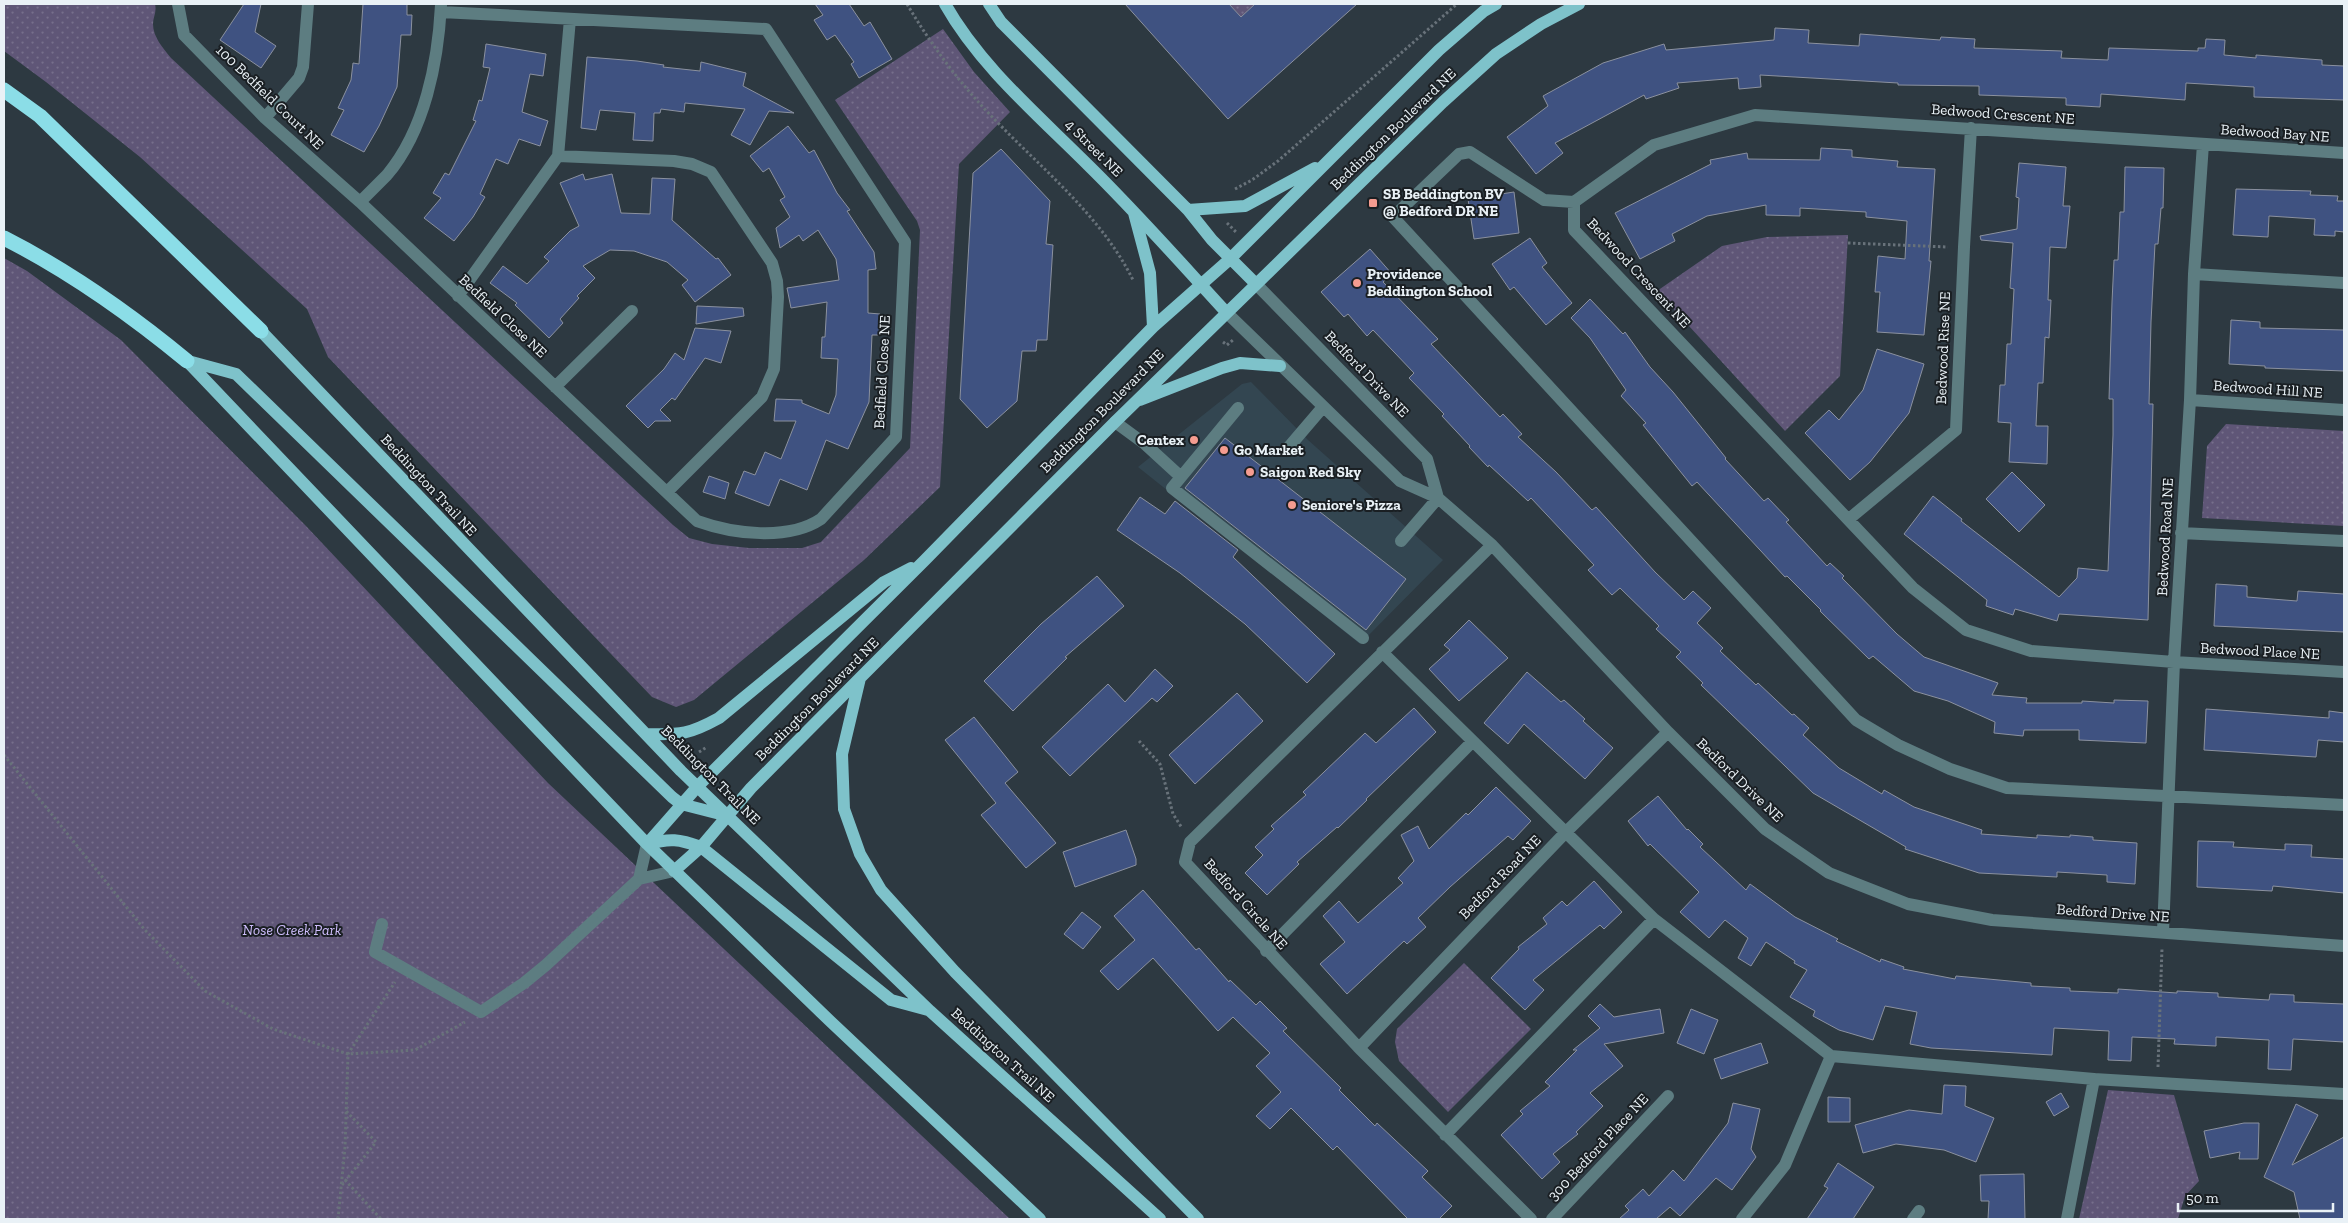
<svg xmlns="http://www.w3.org/2000/svg" width="2348" height="1223" viewBox="0 0 2348 1223" font-family="'Zilla Slab',serif">
  <style>
    .built { fill: #334651 }
    .park { fill: url(#park-dots) }
    .building { fill: #3f5281; stroke: #8b919f }
    .lines { fill: none; stroke-linecap: round; stroke-linejoin: round }
    .path { stroke: #68727a; stroke-width: 3; stroke-dasharray: 2.5 2.5; stroke-linecap: butt }
    .minor { stroke: #5d7d81; stroke-width: 12 }
    .major { stroke: #7ec2ca; stroke-width: 12 }
    .highway { stroke: #8bdde7; stroke-width: 15 }
    .poi-dot { fill: #f59c90; stroke: #1a1f23; stroke-width: 2 }
    .labels { text-anchor: middle; dominant-baseline: central; stroke-width: 4; stroke-linejoin: round; paint-order: stroke }
    .street-label { font-size: 15px; fill: #e9f1f6; stroke: #1a1f23 }
    .poi-label { font-size: 15px; font-weight: bold; fill: #e9f1f6; stroke: #1a1f23; text-anchor: start }
    .park-label { font-size: 15px; font-style: italic; fill: #cebdfc; stroke: #1a1f23 }
  </style>
  <defs>
    <pattern id="park-dots" width="8" height="8" patternUnits="userSpaceOnUse" patternTransform="scale(1.25)"><rect width="8" height="8" fill="#5f5677"/><path d="M2 2h.1M6 6h.1" fill="none" stroke="#766f8b" stroke-width="1.8" stroke-linecap="round"/></pattern>
  </defs>
  <rect width="100%" height="100%" fill="#2d3941"/>
  <!-- built -->
  <path class="built" d="M1251,382L1308,440L1443,560L1360,644L1138,467L1242,384Z"/>
  <!-- park -->
  <path class="park" d="M4,4H155C157,12 153,17 153,24C153,37 163,48 171,58L673,525L689,538L712,544L749,548H802L821,542L910,448L920,230L917,221L835,100L943,29L974,72L1010,112L959,164L940,487L864,560L694,700L676,707L652,697L328,357L307,309L140,157L46,82L4,51Z
    M1229,4H1255L1241,17Z
    M1848,235L1840,376L1785,431L1657,291L1722,246L1767,237Z
    M4,258L27,271L121,340L306,526L548,783L1010,1219H4Z
    M2226,424L2344,431V526L2202,518L2207,446Z
    M1464,963L1531,1029L1448,1112L1399,1061L1395,1042L1397,1029Z
    M2108,1090L2174,1095L2199,1181L2185,1196L2178,1219H2079Z"/>
  <!-- building -->
  <path class="building" d="M244,4H261L255,32L276,46L261,68L220,40Z
    M363,4H407V15H412L411,35H401L397,87L379,126L364,152L331,135L344,110L338,108L351,80L353,63L359,64Z
    M815,4H849L864,26L870,22L892,59L859,78L851,64L854,62L835,35L827,40L814,20L823,15Z
    M1125,4H1229L1241,17L1255,4H1357L1228,119Z
    M1775,28L1809,30L1808,43L1859,46L1860,34L1940,40L1941,37L1975,39L1974,48L2062,51L2061,58L2108,60L2109,48L2198,51V48H2205L2206,39L2225,40L2224,55L2256,58V55L2322,60V65L2344,66V100L2254,97V87L2186,83L2185,100L2101,94L2100,107L2066,105V98L1979,95V86L1898,85V83L1760,75L1761,87L1739,89L1738,78L1677,83L1679,88L1646,99L1644,95L1555,143L1563,153L1536,174L1507,137L1548,106L1543,96L1603,63L1664,44L1666,50L1774,40Z
    M486,44L546,54L543,76L530,74L522,112L548,121L540,146L519,139L508,164L496,159L480,194L485,197L473,217L454,241L424,218L441,198L433,193L445,173L449,175L476,121L473,120L479,100L482,101L490,68L483,67Z
    M587,57L637,61L664,65L663,67L700,71L701,62L746,73L743,86L794,113L769,111L750,145L731,135L745,109L685,103L684,112L661,109L660,113H654L653,141L633,140L635,113L600,110L596,130L581,128Z
    M788,126L809,153L814,150L837,193L850,210L847,211L874,252L876,269L868,270V313L880,314L879,335H872L869,402L848,449L826,440L807,490L780,479L769,506L735,493L744,471L755,475L765,452L781,459L796,421H774L776,399L802,400V403L829,414L836,395L838,359L821,358L822,337H825L827,302L791,308L787,288L839,280L836,259L818,230L803,241L799,235L780,248L776,228L790,217L780,200L785,197L769,168L763,172L750,156Z
    M1821,148L1852,150V157L1898,161L1897,167L1935,169L1929,261H1931L1924,335L1877,332L1880,292H1875L1878,256L1905,259L1907,221L1866,217V212L1800,208V216L1766,215V205L1707,216L1672,234L1675,241L1640,259L1615,213L1711,164L1710,160L1747,153L1748,159L1820,160Z
    M1001,149L1050,201L1046,244L1053,245L1047,340H1037L1036,351H1022L1017,401L987,428L960,399L973,173Z
    M2019,163L2066,167L2063,206H2070L2066,248L2050,247L2048,300H2051L2049,338L2045,337L2043,383H2038L2036,426H2048L2047,464L2009,462L2011,423L1998,422L2000,385H2005L2007,344H2011L2014,289L2010,288L2013,243L1981,240L1980,236L2017,229L2019,198L2016,197Z
    M2125,167L2164,168L2163,208H2161L2158,244H2155L2151,322L2149,404H2153L2148,620L2059,614L2057,621L2015,609L2013,615L1986,606L1987,600L1904,534L1933,496L1962,519L1961,521L2059,597L2077,578L2078,568L2108,571L2113,435V399H2109L2112,302L2114,260H2118L2120,212H2124Z
    M583,174L585,180L612,174L621,213L650,214L652,178L675,179L672,220L716,259L718,258L731,275L695,302L682,285L688,280L667,262L634,251L610,250L583,266L595,278L577,296L579,298L560,319L563,323L549,338L515,305L517,303L490,283L503,266L527,284L549,261L544,257L570,231L579,226L560,183Z
    M2236,189L2311,191L2310,195L2338,196L2337,201H2344V232L2335,231V236L2314,235L2315,219L2269,216L2268,237L2233,235Z
    M1514,192L1519,233L1474,239L1468,199Z
    M1530,238L1547,263L1542,267L1572,303L1546,325L1514,287L1510,290L1492,264Z
    M1370,249L1392,274L1383,282L1438,339L1431,344L1500,417L1503,414L1522,434L1518,437L1556,472L1592,510L1596,507L1655,572L1684,600L1693,591L1711,608L1697,623L1723,648L1720,651L1756,685L1758,683L1792,715L1794,714L1809,728L1803,735L1839,768L1882,794L1884,790L1914,807L1982,830L1981,834L2037,838V835L2070,837V835L2093,837V840L2137,843L2135,884L2107,882V875L2057,872V877L1979,873L1905,849L1906,847L1813,793L1701,685L1703,683L1676,657L1681,652L1656,629L1659,626L1620,588L1612,595L1588,570L1594,565L1531,498L1528,501L1489,465L1488,467L1469,447L1470,446L1442,416L1444,414L1409,378L1414,373L1373,330L1367,336L1348,314L1344,317L1321,292Z
    M1590,299L1623,334L1625,332L1650,367L1673,392L1726,458L1725,459L1764,501L1768,498L1789,520L1786,522L1827,566L1830,563L1844,576L1842,578L1897,634L1924,657L1998,683L1992,695L2027,698L2026,703H2082V701L2114,703V700L2148,701L2146,743L2079,740V730H2024L2023,736L1994,733L1995,722L1948,701L1914,691L1873,656L1869,659L1820,611L1821,610L1787,576L1785,577L1697,482L1692,486L1643,425L1646,423L1621,396L1626,390L1590,338L1571,318Z
    M697,306L743,308L744,316L696,324Z
    M2231,320L2260,322V328L2344,330V371L2265,368V366L2229,364Z
    M695,328L731,331L721,363L705,358L675,400L672,398L660,410L671,421H655L648,428L626,406L664,369L675,353L684,360Z
    M1877,349L1924,364L1909,413L1870,462L1850,480L1805,433L1829,410L1839,420L1863,390Z
    M1225,438L1406,579L1366,630L1185,488Z
    M2012,472L2045,505L2019,532L1986,499Z
    M709,476L729,483L725,499L703,492Z
    M1140,497L1165,514L1175,501L1238,550L1233,557L1335,654L1307,683L1245,624L1180,573L1117,530Z
    M1097,576L1124,606L1065,657L1067,658L1013,711L984,681L1041,624Z
    M2216,584L2247,586V597L2297,601L2298,591L2344,594V632L2214,626Z
    M1469,620L1508,658L1459,701L1429,669L1450,650L1444,645Z
    M1155,669L1173,686L1157,702L1152,698L1070,776L1042,747L1108,684L1125,702Z
    M1527,672L1561,702L1564,700L1585,719L1583,721L1613,748L1585,779L1524,724L1508,744L1484,723Z
    M1237,693L1263,721L1195,784L1169,755Z
    M1414,708L1436,732L1366,799L1367,800L1338,828L1337,827L1297,862L1299,864L1267,895L1245,873L1263,855L1255,847L1274,829L1271,826L1306,795L1303,792L1365,733L1376,743Z
    M2206,709L2329,718V711L2344,713V742L2318,740L2316,757L2204,750Z
    M974,717L1018,772L1005,783L1056,843L1026,868L981,815L996,803L945,740Z
    M1496,787L1531,821L1513,840L1508,836L1450,887L1418,918L1426,927L1407,944L1404,941L1347,994L1320,964L1345,942L1323,916L1339,901L1358,923L1403,883L1398,878L1414,861L1401,835L1418,826L1429,849L1466,813L1468,815Z
    M1658,796L1687,830L1688,829L1703,844L1700,847L1746,890L1750,884L1795,917L1838,939L1836,941L1880,962L1881,959L1904,967L1903,969L1955,979L1956,976L2031,983V986L2070,988V991L2118,993V989L2177,993V991L2218,993V997L2269,1000L2270,994L2294,995V1002L2344,1004V1042L2293,1039L2291,1070L2268,1069L2269,1040L2216,1037V1046L2174,1044L2175,1039L2132,1037L2131,1061L2108,1060L2109,1031L2054,1028L2052,1055L1931,1048L1910,1044L1917,1012L1885,1006L1873,1040L1839,1030L1813,1016L1815,1011L1790,997L1807,970L1794,963L1795,961L1766,942L1751,966L1738,958L1748,938L1725,920L1709,938L1680,912L1699,892L1650,844L1648,846L1628,821Z
    M1126,830L1136,859V865L1075,887L1063,852Z
    M2198,841L2234,842L2233,847L2285,850V844L2312,845L2311,857L2344,859V893L2273,886L2272,891L2197,887Z
    M1594,881L1622,912L1604,929L1600,925L1533,980L1544,990L1525,1010L1491,978L1519,949L1518,947L1547,924L1543,918L1562,901L1567,906Z
    M1143,890L1196,950L1199,948L1229,982L1230,980L1256,1005L1260,1001L1287,1028L1283,1031L1341,1088L1339,1090L1375,1126L1377,1123L1428,1171L1422,1177L1452,1206L1439,1219H1408L1337,1146L1333,1150L1291,1108L1270,1129L1256,1116L1281,1092L1256,1066L1270,1053L1233,1017L1218,1031L1153,958L1118,990L1100,971L1135,940L1114,916Z
    M1082,912L1101,927L1083,949L1064,934Z
    M1600,1004L1614,1017L1660,1009L1664,1033L1604,1044L1623,1066L1590,1093L1603,1106L1576,1132L1578,1134L1553,1154L1560,1162L1542,1179L1501,1135L1523,1114L1520,1111L1550,1086L1545,1082L1577,1050H1573L1600,1028L1588,1016Z
    M1691,1009L1718,1020L1704,1054L1677,1043Z
    M1761,1043L1768,1063L1721,1079L1714,1059Z
    M1944,1085L1966,1086L1965,1106L1994,1118L1976,1162L1944,1150L1896,1144L1863,1153L1855,1125L1909,1110L1942,1114Z
    M2061,1093L2069,1107L2054,1116L2046,1102Z
    M1828,1097L1850,1098V1122H1828Z
    M1733,1103L1760,1109L1751,1149L1756,1157L1732,1190L1716,1178L1680,1216L1670,1207L1656,1219H1619L1629,1210L1625,1206L1643,1189L1649,1196L1673,1170L1684,1181L1728,1123Z
    M2296,1104L2318,1115L2292,1165L2344,1137V1219H2300L2294,1192L2264,1177Z
    M2244,1123H2259L2258,1159H2239L2240,1152L2210,1158L2204,1131Z
    M1838,1163L1874,1187L1853,1219H1807L1828,1188L1824,1186Z
    M2024,1174L2025,1219H1988L1989,1201H1981L1980,1175Z"/>
  <g class="lines">
    <!-- path -->
    <path class="path" d="M907,4C933,48 964,89 1000,125C1047,173 1103,219 1133,280
      M1235,189L1252,180L1278,161L1457,4
      M1227,223L1236,232
      M1848,243L1948,247
      M1223,342L1227,345L1233,340
      M1139,741L1160,764L1173,814L1182,828
      M699,752L707,747
      M4,755L144,929L205,991L273,1029L348,1054L415,1050L465,1022
      M2158,1067L2162,948
      M345,1180L381,1219
      M342,1185L376,1142L346,1111
      M338,1219L345,1147L348,1054L395,982"/>
    <!-- minor -->
    <path class="minor" d="M178,4L184,35L265,118L360,202L697,521C733,534 788,541 821,519L896,437L905,242L766,29L441,12
      M265,118L299,78L303,67L308,4
      M2344,153L1755,115L1654,145L1574,202V230L1913,588L1966,630L2031,651L2174,662L2344,672
      M558,156L570,19
      M360,202C369,193 378,184 387,175C425,130 438,62 441,5
      M1574,202L1544,200L1470,152L1459,154L1393,217L1856,720L1898,745L1950,769L2007,788L2344,805
      M2194,274L2344,283
      M1255,283L1427,459L1438,498
      M458,296L558,156L674,161L692,164L711,172L772,263L777,281L778,297L774,369L762,397L667,492
      M1226,312L1400,481L1438,498L1492,545L1668,732L1765,829L1829,873L1908,904L1992,920L2344,946
      M555,387L632,311
      M2190,400L2344,410
      M1115,422L1145,444L1181,477L1238,408
      M1288,448L1323,407
      M1181,477L1172,488L1363,638
      M1849,519L1956,430L1964,247L1971,128
      M2181,533L2344,541
      M1401,541L1438,498
      M1492,545L1190,842L1185,862L1359,1048L1531,1219
      M1382,652L1654,919L1831,1056L2094,1079L2344,1094
      M639,879L647,844
      M382,924L375,952L481,1012L524,983L546,965L639,879L674,871
      M2163,932L2174,662L2190,400L2194,274L2203,144
      M1266,951L1472,742
      M1359,1048L1565,833L1668,732
      M1445,1135L1654,919
      M1552,1219L1668,1096
      M1742,1219L1785,1165L1831,1056
      M1913,1219L1919,1211
      M2067,1219L2094,1079"/>
    <!-- major -->
    <path class="major" d="M945,4C980,66 1038,115 1088,165C1136,212 1180,262 1226,312
      M989,4L1001,22L1188,210L1212,240L1255,283
      M1188,210L1245,206L1315,168
      M1134,213L1150,273L1153,327
      M261,331L681,771L930,1011L1160,1219
      M187,361L647,844L830,1021L1040,1219
      M188,361L236,374L672,797L681,804L728,816
      M1140,400L1222,368L1240,363L1280,366
      M860,678L842,754L844,809L860,854L881,890L955,972L1198,1219
      M647,734C681,735 690,734 719,718L884,582L911,568
      M647,844L698,786L925,560L1153,327L1230,259L1439,50L1484,11L1496,4
      M648,844C670,838 679,839 701,847L891,1000L928,1010
      M674,871L701,847L751,788L861,677L1115,422L1443,102L1496,54L1541,24L1579,4"/>
    <!-- highway -->
    <path class="highway" d="M4,90L40,116L261,331
      M4,238C69,271 130,314 187,361"/>
  </g>
  <!-- markers -->
  <g class="poi-dot">
    <rect x="1368" y="198" width="10" height="10" rx="2.5"/>
    <circle cx="1357" cy="283" r="5"/>
    <circle cx="1194" cy="440" r="5"/>
    <circle cx="1224" cy="450" r="5"/>
    <circle cx="1250" cy="472" r="5"/>
    <circle cx="1292" cy="505" r="5"/>
  </g>
  <g class="labels">
    <!-- street labels -->
    <g class="street-label">
      <text transform="translate(270 97) rotate(44)">100 Bedfield Court NE</text>
      <text transform="translate(2003 114) rotate(4)">Bedwood Crescent NE</text>
      <text transform="translate(1393 129) rotate(-44)">Beddington Boulevard NE</text>
      <text transform="translate(2275 133) rotate(4)">Bedwood Bay NE</text>
      <text transform="translate(1094 148) rotate(45)">4 Street NE</text>
      <text transform="translate(1639 273) rotate(47)">Bedwood Crescent NE</text>
      <text transform="translate(503 316) rotate(43)">Bedfield Close NE</text>
      <text transform="translate(1943 348) rotate(-88)">Bedwood Rise NE</text>
      <text transform="translate(882 372) rotate(-87)">Bedfield Close NE</text>
      <text transform="translate(1367 374) rotate(46)">Bedford Drive NE</text>
      <text transform="translate(2268 389) rotate(4)">Bedwood Hill NE</text>
      <text transform="translate(1102 411) rotate(-45)">Beddington Boulevard NE</text>
      <text transform="translate(429 485) rotate(47)">Beddington Trail NE</text>
      <text transform="translate(2165 537) rotate(-87)">Bedwood Road NE</text>
      <text transform="translate(2260 651) rotate(3)">Bedwood Place NE</text>
      <text transform="translate(817 699) rotate(-45)">Beddington Boulevard NE</text>
      <text transform="translate(711 775) rotate(45)">Beddington Trail NE</text>
      <text transform="translate(1740 780) rotate(44)">Bedford Drive NE</text>
      <text transform="translate(1500 877) rotate(-46)">Bedford Road NE</text>
      <text transform="translate(1246 904) rotate(48)">Bedford Circle NE</text>
      <text transform="translate(2113 913) rotate(4)">Bedford Drive NE</text>
      <text transform="translate(1003 1055) rotate(42)">Beddington Trail NE</text>
      <text transform="translate(1598 1147) rotate(-47)">300 Bedford Place NE</text>
    </g>
    <!-- poi labels -->
    <g class="poi-label">
      <text x="1383" y="194">SB Beddington BV<tspan x="1383" dy="17">@ Bedford DR NE</tspan></text>
      <text x="1367" y="274">Providence<tspan x="1367" dy="17">Beddington School</tspan></text>
      <text x="1184" y="440" text-anchor="end">Centex</text>
      <text x="1234" y="450">Go Market</text>
      <text x="1260" y="472">Saigon Red Sky</text>
      <text x="1302" y="505">Seniore's Pizza</text>
    </g>
    <!-- park labels -->
    <g class="park-label">
      <text x="292" y="930">Nose Creek Park</text>
    </g>
  </g>
  <!-- border -->
  <rect width="2348" height="1223" fill="none" stroke="#e9f1f6" stroke-width="10"/>
  <!-- scale -->
  <path d="M2178 1203v8h155v-8" fill="none" stroke="#e9f1f6" stroke-width="2.5"/>
  <text x="2186" y="1203" font-size="15" fill="#e9f1f6" stroke="#1a1f23" stroke-width="4" paint-order="stroke">50 m</text>
</svg>
